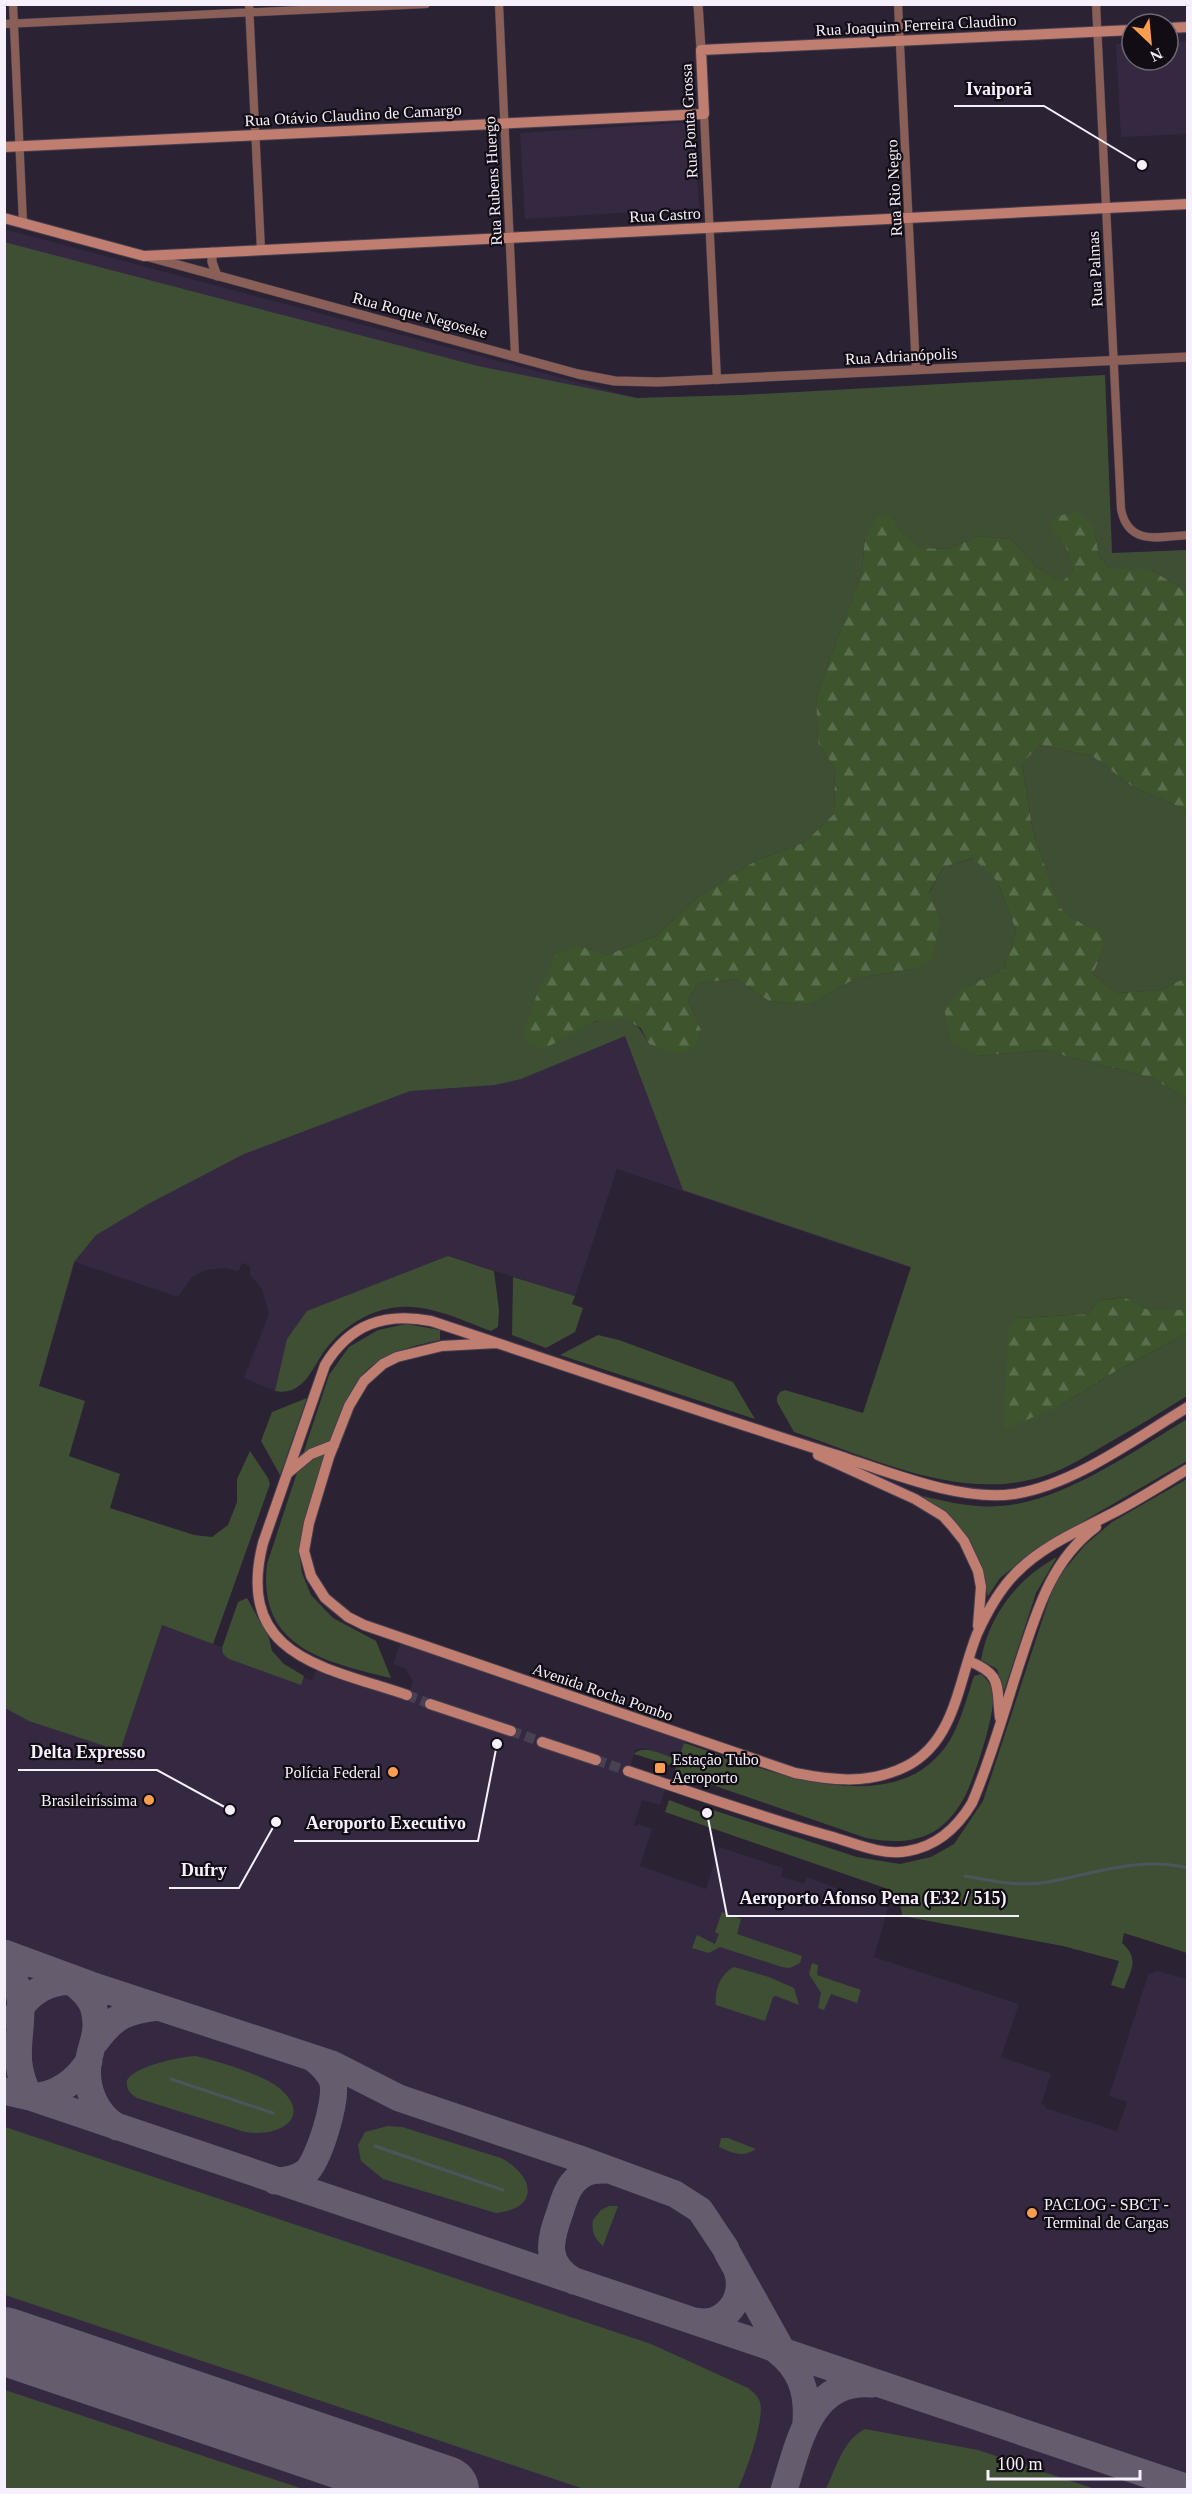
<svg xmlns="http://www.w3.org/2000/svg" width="1192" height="2494" viewBox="0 0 1192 2494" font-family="'Times New Roman',serif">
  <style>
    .built { fill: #352941 }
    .green { fill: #3f4f34 }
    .forest { fill: url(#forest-firs) }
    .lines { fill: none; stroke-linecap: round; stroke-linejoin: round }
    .stream { stroke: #4b555c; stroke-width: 3 }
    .taxiway { stroke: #655d6e; stroke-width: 27 }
    .runway { stroke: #655d6e; stroke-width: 68 }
    .secondary-tunnel { stroke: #494152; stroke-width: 10; stroke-dasharray: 10 5; stroke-linecap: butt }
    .minor-casing { stroke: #473f50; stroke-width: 9 }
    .tertiary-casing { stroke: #473f50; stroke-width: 10 }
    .secondary-casing { stroke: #473f50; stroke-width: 12 }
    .minor { stroke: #895f57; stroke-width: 8 }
    .tertiary { stroke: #895f57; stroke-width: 9 }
    .secondary { stroke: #c07e71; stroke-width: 10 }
    .poi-dot { fill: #fb9e51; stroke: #120d15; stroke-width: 2 }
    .labels { text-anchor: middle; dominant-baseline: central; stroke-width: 4.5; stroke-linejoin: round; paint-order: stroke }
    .street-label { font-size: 16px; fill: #f6f0fd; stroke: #120d15 }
    .poi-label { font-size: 16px; fill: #f6f0fd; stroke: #120d15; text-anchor: start }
    .leader { fill: none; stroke: #f6f0fd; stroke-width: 2 }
    .callout-dot { fill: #f6f0fd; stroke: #120d15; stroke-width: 2 }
    .callout-label { font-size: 18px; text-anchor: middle; font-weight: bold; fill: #f6f0fd; stroke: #120d15; stroke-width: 4.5; stroke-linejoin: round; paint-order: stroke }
  </style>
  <defs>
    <pattern id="forest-firs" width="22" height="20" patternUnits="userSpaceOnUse" patternTransform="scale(1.5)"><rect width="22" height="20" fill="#3d542d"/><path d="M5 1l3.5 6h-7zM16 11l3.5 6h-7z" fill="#5a6d4c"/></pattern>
  </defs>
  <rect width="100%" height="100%" fill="#2b2234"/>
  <!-- built -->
  <path class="built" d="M1187,41V134L1121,137L1116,44H1132V60H1168V42Z
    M694,122L699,208L525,219L520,133Z
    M4,229L637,398L742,395L1105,375L1112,554L1187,550V1228L911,1268L617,1169L575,1296L448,1256L281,1372L275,1391L244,1378L269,1314L262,1289L250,1275V1266L242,1263L238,1271L225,1268L205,1270L192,1277L178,1297L75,1262L39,1386L85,1401L57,1495L162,1625L312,1681L316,1670L405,1700L413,1682L406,1669L393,1664L402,1639L686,1736L678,1760L644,1748L636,1750L634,1754L627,1776L665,1789L660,1805L642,1800L634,1825L637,1826L638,1824L652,1829L640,1866L706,1889L719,1847L783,1868L781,1876L804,1884L807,1877L888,1908L874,1957L1019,2004L1001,2057L1051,2074L1041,2104L1045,2105V2108L1117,2131L1127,2102L1109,2096L1148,1975L1157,1971L1187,1979V2489H5Z"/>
  <!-- green -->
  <path class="green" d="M4,242L478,366L637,398L742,395L1105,375L1112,553L1187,550V592L1150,569H1110L1099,556L1094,528L1065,544L1073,570L1062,582L1036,567L1011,539L978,536L948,549L922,548L901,531L892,517L865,537L862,571L816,698L818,742L835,769L834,814L805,842L757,860L699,896L656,936L607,955L577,945L546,1048C565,1037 602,1013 623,1018C636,1021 643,1033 649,1044L696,1045L701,1030L688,1000L698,983L736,979L769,1001L810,1005L856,978L914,969L940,919L929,893L944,867L974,858L998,882L1016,931L1004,969L964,988L977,1056L1043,1050L1152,1078L1184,1097L1187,1104V1310H1149L1122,1297L1098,1301L1088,1314L1018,1318L1060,1406L1109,1375L1187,1333V1396C1160,1413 1133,1429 1105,1445C1086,1456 1066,1469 1044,1476C961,1503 873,1458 794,1432L777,1402V1397L780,1392L785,1390L863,1413L911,1267L683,1190L625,1036L521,1079L495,1085L410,1091L244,1154L150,1203L96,1235L74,1262L39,1386L85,1401L69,1456L120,1474L110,1508L194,1535L212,1537L228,1525L237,1502V1479L250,1451L268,1478L270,1484L213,1644L162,1625L120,1751L29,1721L5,1708Z
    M1040,745L1092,756L1133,787L1187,810V977L1160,990L1117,993L1093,974L1104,948L1085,926L1060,908L1033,833L1022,762Z
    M448,1256L494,1271L499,1310L498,1327L491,1331C466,1322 438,1308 411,1307C380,1305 350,1321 330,1344C313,1362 307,1397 275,1391L287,1339L307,1311Z
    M513,1277L575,1296L572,1304L583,1308L575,1332L546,1348L512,1335Z
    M406,1324L440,1330V1340C412,1346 377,1354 359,1379C354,1385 351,1394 348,1401L299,1552L302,1573L311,1595L333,1618L376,1641L391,1678C326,1662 257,1648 267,1564L329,1375L349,1347L378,1330Z
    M598,1335L619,1340L733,1382L755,1419L560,1355Z
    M307,1398L283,1467L280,1475L261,1441L272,1412Z
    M1187,1419V1461L1039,1547L1000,1578L988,1596L980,1566L951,1519L922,1496C948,1502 973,1508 1000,1506C1060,1503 1136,1450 1187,1419Z
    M1187,1479V1953L1124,1933L1122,1943C1140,1959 1131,1970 1124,1989L1111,1985L1119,1961L1063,1946L902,1916C901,1902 897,1895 885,1888L665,1812L669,1800L711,1816L713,1810L857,1857L900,1864L931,1857L954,1844L983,1801L1055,1581L1085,1545L1112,1522Z
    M1057,1557L1036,1593L1004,1691L997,1669L981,1660C989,1615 1018,1578 1057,1557Z
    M247,1598L269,1638L272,1651L284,1664L304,1676L301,1685L229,1659L223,1654L222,1648L238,1602Z
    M981,1674C989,1681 993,1688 993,1698C994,1718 974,1780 964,1798C957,1811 946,1825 933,1832C912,1844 888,1842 866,1838L675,1772L676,1767L634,1754C644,1743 665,1756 678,1760L684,1743C758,1766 896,1829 950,1740C961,1721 967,1697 974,1676Z
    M722,1912L741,1919L737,1934L802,1956L800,1963L790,1968L782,1967L720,1947L709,1953L692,1948L697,1935L715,1944L719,1934L715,1932Z
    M812,1963L818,1965L817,1975L861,1990L857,2003L831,1994L824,2010L818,2008L821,1993L809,1974Z
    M734,1967L769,1977L794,1988L799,2005L776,1996L773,1997L765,2021L716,2005C714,1990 721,1973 734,1967Z
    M195,2056C215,2060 263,2075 278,2087C314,2116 281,2138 245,2132L137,2098C129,2093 126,2089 127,2080C135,2066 179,2057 195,2056Z
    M388,2126L402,2127L501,2158C535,2176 540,2208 496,2213L383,2179L361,2161L358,2145L365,2132Z
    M5,2127L651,2344L748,2388C753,2392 758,2396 760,2402C765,2420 746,2472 738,2489H584L5,2295Z
    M721,2138H728L756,2149C743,2158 732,2153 719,2147Z
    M609,2206H618L603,2246C595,2239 591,2232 593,2220L601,2210Z
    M4,2390H5L303,2489H5Z
    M865,2429L978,2450L1095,2489H826C836,2468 843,2440 865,2429Z"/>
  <!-- forest -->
  <path class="forest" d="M1079,512L1094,528L1099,556L1110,569H1150L1187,592V810L1133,787L1092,756L1040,745L1022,763L1033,833L1060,908L1085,926L1101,931L1104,948L1093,974L1117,993L1160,990L1187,977V1104L1184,1097L1152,1078L1043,1050L977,1056L952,1041L944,1009L964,988L1004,969L1016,931L998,882L973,858L944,867L929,892L940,919L933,958L914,969L856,978L810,1005L769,1001L736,979L698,983L688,1000L701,1030L697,1045L678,1054L649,1044L641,1028L623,1018L596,1021L546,1048L530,1046L522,1034L538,992L556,955L577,945L607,955L656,936L699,896L757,860L805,842L834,814L835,769L818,742L816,698L862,571L865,537L878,516L892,517L901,531L922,548L948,549L978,536L1011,539L1036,567L1062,582L1073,570L1065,544L1050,526L1056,516Z
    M1123,1297L1149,1310H1187V1333L1109,1375L1060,1406L1007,1428L1003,1426L1009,1326L1018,1318L1088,1314L1098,1301Z"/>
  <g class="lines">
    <!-- stream -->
    <path class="stream" d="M965,1876C992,1881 1020,1887 1047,1882C1094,1874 1139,1856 1188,1868
      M171,2079L273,2113
      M375,2146L503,2190"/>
    <!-- taxiway -->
    <path class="taxiway" d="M4,1953L91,1985L332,2064L399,2098L577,2158L675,2194L700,2210L726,2249
      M4,1963C42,2013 0,2044 30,2097
      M68,1978C78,1987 90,1995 94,2009C100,2033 91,2043 88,2064C85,2089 96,2114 117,2127
      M15,2018C27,1992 50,1979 78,1982
      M96,2041C115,2015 127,2011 157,2007
      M4,2091L30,2097L1188,2488
      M30,2097C56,2096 75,2083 89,2061
      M275,2181C286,2181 297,2179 306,2172C319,2160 337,2101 333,2083C330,2072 322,2065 313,2058
      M727,2252L783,2352
      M574,2281C543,2263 550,2240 560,2212C564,2199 568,2185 579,2177C589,2169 599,2170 610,2170
      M695,2321C726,2328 748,2296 736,2268
      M776,2350C801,2369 808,2392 806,2422
      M784,2490C799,2444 809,2379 872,2384"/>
    <!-- runway -->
    <path class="runway" d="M4,2341L445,2490"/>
    <!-- secondary-tunnel -->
    <path class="secondary-tunnel" d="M407,1695L430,1704
      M511,1731L542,1742
      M596,1760L628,1771"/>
    <defs>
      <path id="minor" d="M13,4L23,223
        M249,4L261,250
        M499,4L515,356
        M898,4L916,370
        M1096,4L1121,509C1128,546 1159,537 1188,535
        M4,24L426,4
        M704,114L717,380"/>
      <path id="tertiary" d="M698,4L701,50
        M212,252V262L217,276
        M149,257L578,374L615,381L658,382L1188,357"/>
      <path id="secondary" d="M1168,28L1188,27
        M4,147L704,114L701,50L1132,30
        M4,218L144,256L1188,204
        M497,1343L442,1346L397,1357L383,1364L364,1381L349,1406L329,1457L309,1523L304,1551L311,1576L325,1598L348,1617L364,1625L795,1773C830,1780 864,1784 898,1770C955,1748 957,1684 977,1634C987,1612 999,1590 1016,1573C1042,1546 1080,1530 1113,1513C1138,1500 1163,1484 1188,1469
        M818,1455L915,1499L943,1516L952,1526L964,1541L978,1571L981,1587L978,1626
        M288,1473L311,1454L334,1445
        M969,1661C1003,1675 996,1685 1000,1718
        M407,1695C325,1667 234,1657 263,1543L325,1365C350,1324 385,1312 431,1321C564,1365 697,1411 830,1453C885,1470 957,1502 1014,1494C1074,1485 1136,1438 1188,1407
        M430,1704L511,1731
        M542,1742L596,1760
        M628,1771C696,1794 764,1818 833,1837C856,1844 884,1856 908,1851C937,1846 957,1828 972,1803C991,1759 1004,1711 1019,1665C1036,1614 1050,1561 1096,1527"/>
    </defs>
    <!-- minor casing -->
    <use href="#minor" class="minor-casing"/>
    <!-- tertiary casing -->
    <use href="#tertiary" class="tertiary-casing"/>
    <!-- secondary casing -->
    <use href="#secondary" class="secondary-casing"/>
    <!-- minor -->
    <use href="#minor" class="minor"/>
    <!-- tertiary -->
    <use href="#tertiary" class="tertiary"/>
    <!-- secondary -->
    <use href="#secondary" class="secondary"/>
  </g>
  <!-- markers -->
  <g class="poi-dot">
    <rect x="654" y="1762" width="12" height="12" rx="3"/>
    <circle cx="393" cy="1772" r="6"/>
    <circle cx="149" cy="1800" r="6"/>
    <circle cx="1032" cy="2213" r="6"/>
  </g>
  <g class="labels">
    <!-- street labels -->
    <g class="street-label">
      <text transform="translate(916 25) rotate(-3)">Rua Joaquim Ferreira Claudino</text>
      <text transform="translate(353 115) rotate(-3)">Rua Otávio Claudino de Camargo</text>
      <text transform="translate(689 121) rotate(-93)">Rua Ponta Grossa</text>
      <text transform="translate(493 181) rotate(-93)">Rua Rubens Huergo</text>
      <text transform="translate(894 188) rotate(-93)">Rua Rio Negro</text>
      <text transform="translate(665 215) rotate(-3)">Rua Castro</text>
      <text transform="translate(1095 269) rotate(-93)">Rua Palmas</text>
      <text transform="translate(420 315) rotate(15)">Rua Roque Negoseke</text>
      <text transform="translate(901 356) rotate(-3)">Rua Adrianópolis</text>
      <text transform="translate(603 1692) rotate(19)">Avenida Rocha Pombo</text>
    </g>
    <!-- poi labels -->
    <g class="poi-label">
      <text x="672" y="1759">Estação Tubo<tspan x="672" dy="18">Aeroporto</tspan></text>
      <text x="381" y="1772" text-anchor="end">Polícia Federal</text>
      <text x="137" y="1800" text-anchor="end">Brasileiríssima</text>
      <text x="1044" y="2204">PACLOG - SBCT -<tspan x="1044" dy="18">Terminal de Cargas</tspan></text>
    </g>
  </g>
  <!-- callouts -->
  <path class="leader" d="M1142 165L1044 106H954M230 1810L157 1770H18M497 1744L478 1841H294M276 1822L239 1888H169M707 1813L727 1916H1019"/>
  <g class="callout-dot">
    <circle cx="1142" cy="165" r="6"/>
    <circle cx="230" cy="1810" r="6"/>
    <circle cx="497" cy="1744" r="6"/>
    <circle cx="276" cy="1822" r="6"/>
    <circle cx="707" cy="1813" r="6"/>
  </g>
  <g class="callout-label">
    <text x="999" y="95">Ivaiporã</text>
    <text x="88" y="1758">Delta Expresso</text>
    <text x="386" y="1829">Aeroporto Executivo</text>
    <text x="204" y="1876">Dufry</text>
    <text x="873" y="1904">Aeroporto Afonso Pena (E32 / 515)</text>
  </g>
  <!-- border -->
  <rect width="1192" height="2494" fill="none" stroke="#f6f0fd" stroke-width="12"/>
  <!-- north arrow -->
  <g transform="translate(1150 42) rotate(154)"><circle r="28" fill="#120d15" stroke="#6d6872" stroke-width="1.5"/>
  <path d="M0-4.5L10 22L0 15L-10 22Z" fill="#fb9e51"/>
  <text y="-9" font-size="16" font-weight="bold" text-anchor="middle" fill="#f6f0fd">N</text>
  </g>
  <!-- scale -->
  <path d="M988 2470v9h152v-9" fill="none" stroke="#f6f0fd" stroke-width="3"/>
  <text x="997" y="2470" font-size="18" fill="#f6f0fd" stroke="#120d15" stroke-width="4.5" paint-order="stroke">100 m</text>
</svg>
